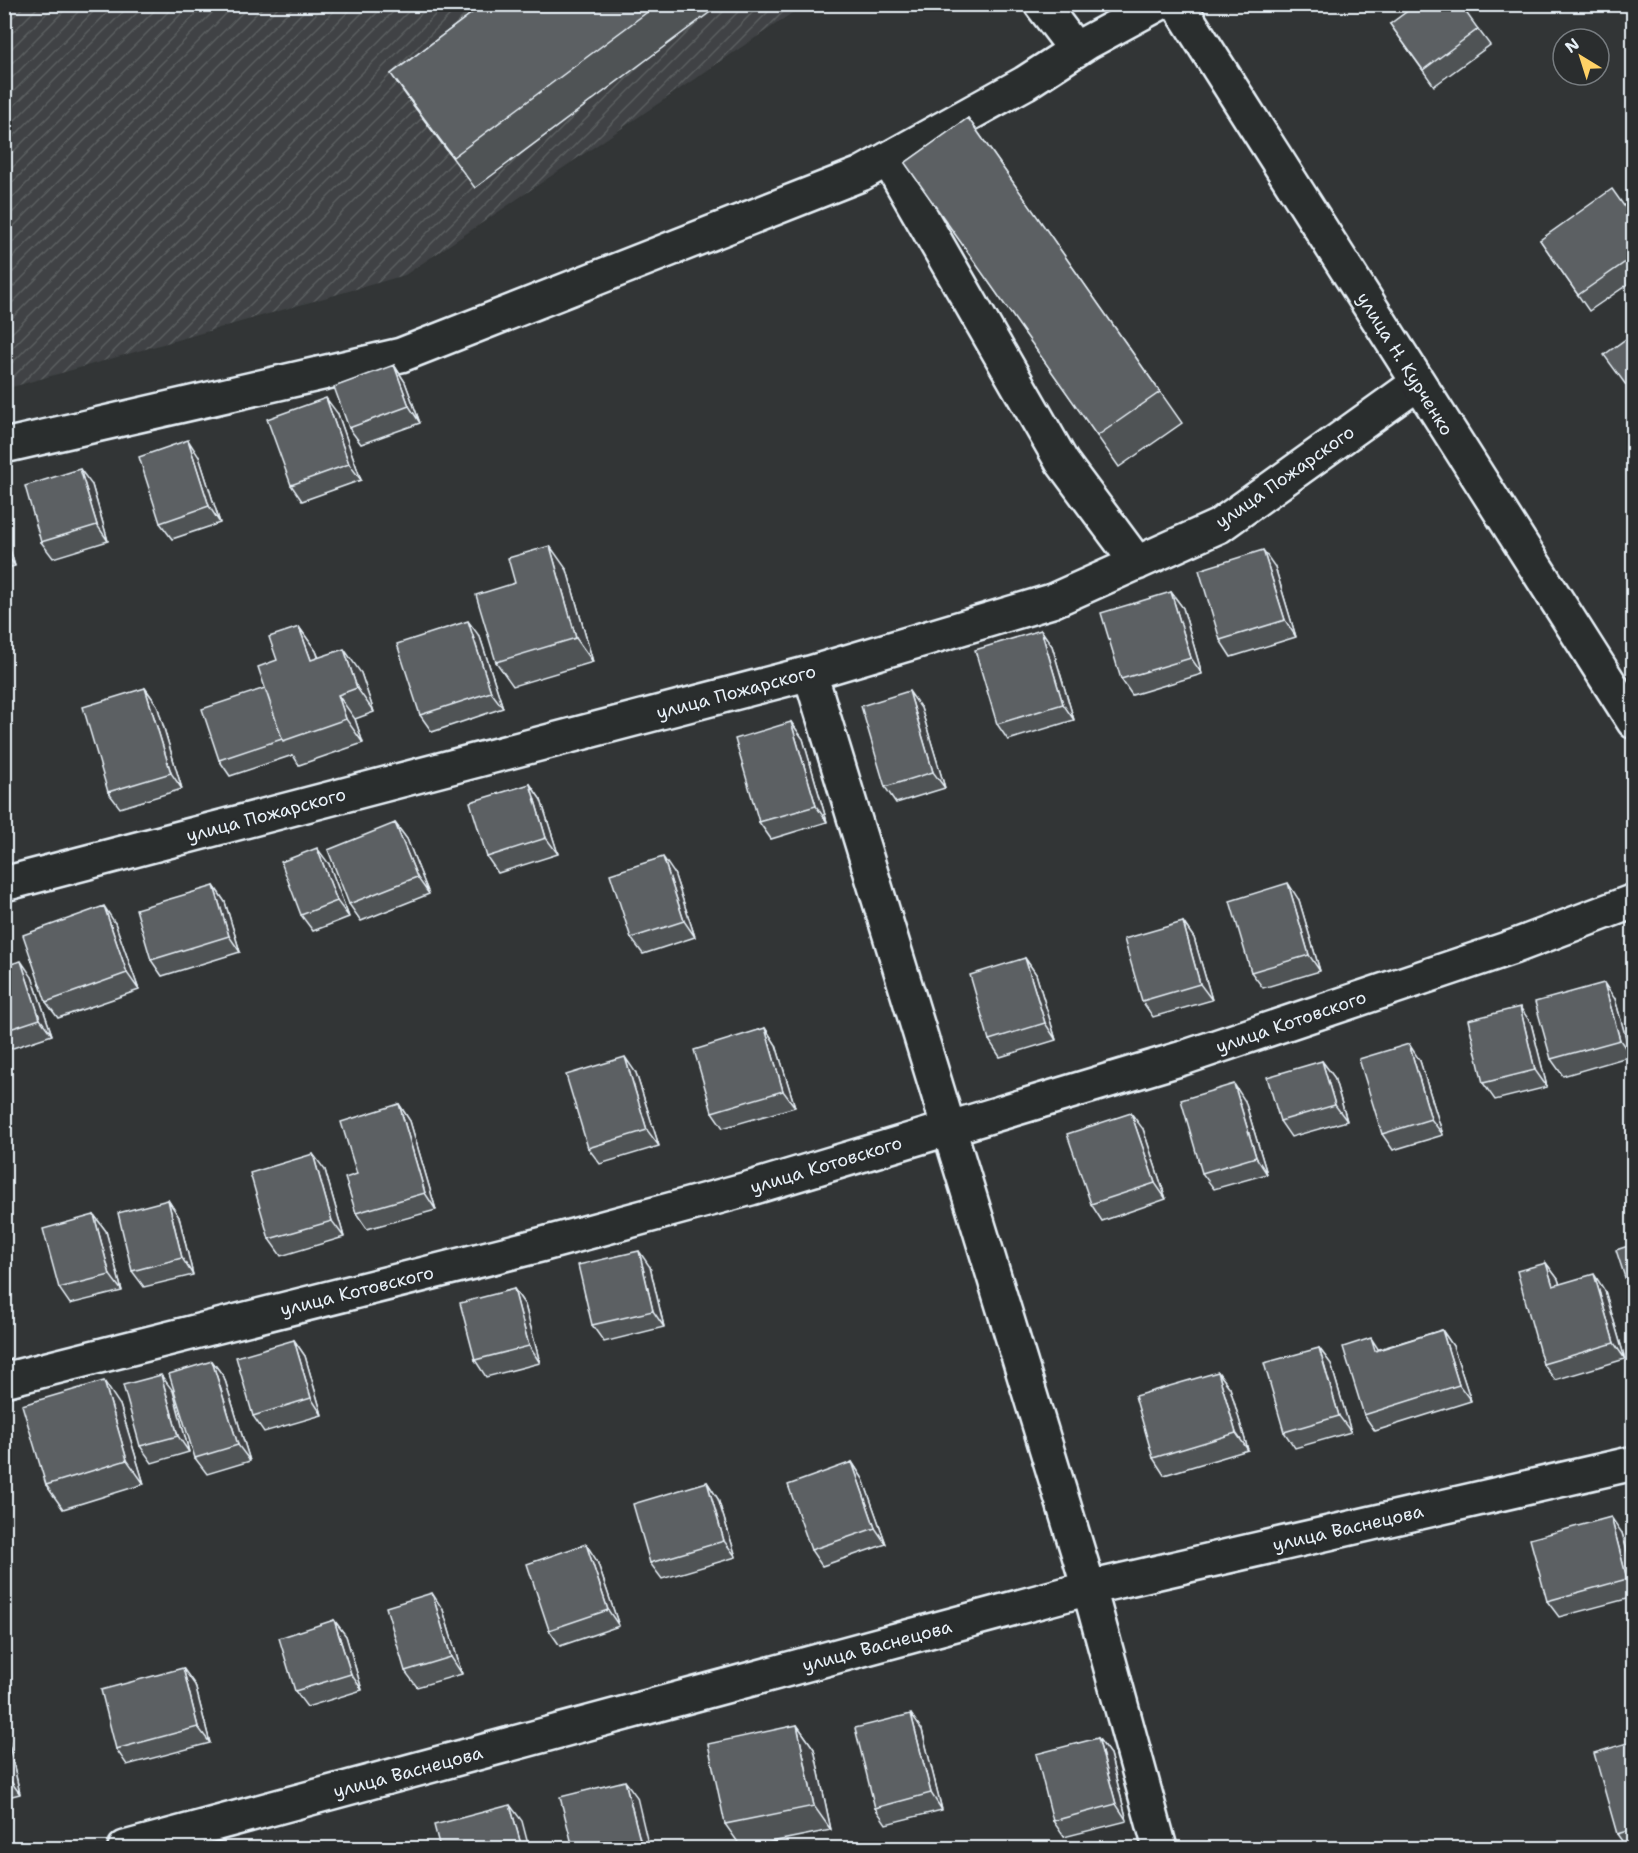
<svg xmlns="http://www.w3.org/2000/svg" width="1638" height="1853" viewBox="0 0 1638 1853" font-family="'Shantell Sans',sans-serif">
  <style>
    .industrial { fill: url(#industrial-furrows) }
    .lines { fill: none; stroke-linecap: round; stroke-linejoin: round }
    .minor-casing { stroke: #e8f1f8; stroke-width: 38 }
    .major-casing { stroke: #e8f1f8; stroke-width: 38 }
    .minor { stroke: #2a2d2e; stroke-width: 33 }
    .major { stroke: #2a2d2e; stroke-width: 33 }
    .wall { fill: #4f5355; stroke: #e8f1f8; stroke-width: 1.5 }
    .shaded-wall { fill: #404345; stroke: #e8f1f8; stroke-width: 1.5 }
    .building { fill: #5c6063; stroke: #e8f1f8; stroke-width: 1.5 }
    .labels { text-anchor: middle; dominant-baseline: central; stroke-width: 4.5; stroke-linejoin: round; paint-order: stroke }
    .street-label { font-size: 18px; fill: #e8f1f8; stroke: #2a2d2e }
  </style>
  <defs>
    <pattern id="industrial-furrows" width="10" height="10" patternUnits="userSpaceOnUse" patternTransform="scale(1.5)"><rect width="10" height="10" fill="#3f4244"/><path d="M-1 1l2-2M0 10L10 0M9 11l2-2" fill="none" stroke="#5b5e60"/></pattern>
  </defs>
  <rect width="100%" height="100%" fill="#323536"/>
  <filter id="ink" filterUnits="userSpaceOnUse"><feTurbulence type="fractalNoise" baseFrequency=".0167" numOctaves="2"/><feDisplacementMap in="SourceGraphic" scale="12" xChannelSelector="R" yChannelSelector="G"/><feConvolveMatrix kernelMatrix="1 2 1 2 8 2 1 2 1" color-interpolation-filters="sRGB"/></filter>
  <g filter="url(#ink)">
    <!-- industrial -->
    <path class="industrial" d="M5,5H804L405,275L5,389Z"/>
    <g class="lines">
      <defs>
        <path id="minor" d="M1041,4L1076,50
          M888,159L1062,462L1137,563
          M4,446L401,355L861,174L1025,83L1088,42L1158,4
          M810,673L1089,1588L1160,1848
          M4,884L810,673L1052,601L1219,526L1418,383
          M4,1380L540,1245L751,1188L1183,1058L1513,947L1634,901
          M125,1848L1089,1588L1634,1463"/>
        <path id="major" d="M1178,4L1634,722"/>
      </defs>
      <!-- minor casing -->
      <use href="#minor" class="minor-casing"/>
      <!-- major casing -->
      <use href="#major" class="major-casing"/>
      <!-- minor -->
      <use href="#minor" class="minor"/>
      <!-- major -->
      <use href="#major" class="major"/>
    </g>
    <!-- wall -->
    <path class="wall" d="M484,4H721L475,188L413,105L391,74Z
      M1390,24L1478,29L1490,45L1434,86Z
      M968,118L1182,423L1119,467L905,163Z
      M1634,220V280L1589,311L1540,240Z
      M394,365L405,382L420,423L361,444L349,428Z
      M338,414L361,480L302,501L291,485Z
      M199,457L220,523L172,539L160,523Z
      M92,485L108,541L53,558L41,542Z
      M4,531L15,566L4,569Z
      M1275,567L1296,637L1231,657L1220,640Z
      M567,570L593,662L513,686L496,662Z
      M1171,592L1183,608L1202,674L1132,695L1121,679Z
      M299,627L316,651L319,658L361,673L374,712L355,719L363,743L299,765L293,755L230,776L219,760L265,688L277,660Z
      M1041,630L1052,646L1074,720L1008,740L997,724Z
      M480,637L503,708L432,732L420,715Z
      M145,688L157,705L182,789L120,808L108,792Z
      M921,708L945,788L896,803L885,787Z
      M791,722L803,739L827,822L771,839L759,822Z
      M530,784L541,800L558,854L498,873L487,857Z
      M395,823L407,839L429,894L361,921L349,904Z
      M329,864L349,917L313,931L301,915Z
      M674,873L695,937L643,954L631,938Z
      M214,886L225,902L240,952L162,976L151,960Z
      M1299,900L1320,971L1263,988L1251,972Z
      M1183,922L1194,938L1212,1000L1153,1017L1142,1001Z
      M115,923L139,990L58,1018L46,1002Z
      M1025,958L1036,974L1056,1040L1000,1057L989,1040Z
      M4,966L32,977L52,1035L4,1051Z
      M1615,999L1631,1056L1563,1076L1551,1059Z
      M1531,1023L1547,1087L1495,1100L1483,1083Z
      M765,1028L776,1045L795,1107L723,1128L712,1112Z
      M1322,1061L1334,1077L1347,1121L1291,1137L1280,1121Z
      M1420,1061L1443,1135L1393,1150L1382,1134Z
      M636,1073L659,1146L600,1164L588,1148Z
      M1245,1101L1267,1174L1214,1189L1202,1173Z
      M399,1104L410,1121L436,1210L367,1229L356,1213L357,1174Z
      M1143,1129L1166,1199L1102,1221L1091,1204Z
      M325,1170L344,1237L281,1256L269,1239Z
      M168,1200L179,1217L193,1275L144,1287L132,1271Z
      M94,1215L106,1231L122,1291L70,1304L59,1288Z
      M1546,1263L1558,1279L1560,1285L1605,1291L1625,1359L1555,1380L1543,1364Z
      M650,1267L664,1327L604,1342L592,1325Z
      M514,1289L525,1305L540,1363L486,1377L475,1360Z
      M1442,1330L1453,1346L1471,1401L1375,1431L1364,1415L1379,1349Z
      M294,1340L305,1356L322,1415L264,1432L253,1416Z
      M1319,1348L1331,1364L1351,1432L1295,1448L1284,1432Z
      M212,1361L224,1377L250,1461L207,1474L195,1458Z
      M1218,1372L1230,1388L1248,1450L1164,1475L1153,1458Z
      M173,1391L189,1452L152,1463L140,1446Z
      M120,1405L144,1484L63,1509L46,1485Z
      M852,1462L863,1479L886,1544L822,1566L811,1550Z
      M707,1482L718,1499L736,1557L662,1579L650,1563Z
      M1622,1533L1634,1576V1597L1559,1617L1547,1601Z
      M597,1561L619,1626L560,1646L549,1630Z
      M443,1610L462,1674L417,1687L405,1671Z
      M334,1620L346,1636L362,1690L307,1707L295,1691Z
      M195,1685L210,1743L127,1765L116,1749Z
      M797,1725L814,1749L831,1830L742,1848L725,1824Z
      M922,1730L942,1810L886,1824L875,1808Z
      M4,1732L7,1735L20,1794L4,1798Z
      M1098,1738L1110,1754L1127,1821L1064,1837L1053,1821Z
      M1634,1741V1848H1627L1617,1834Z"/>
    <!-- shaded-wall -->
    <path class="shaded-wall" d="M394,365L405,382L420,423L409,406Z
      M326,398L338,414L361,480L349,464Z
      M188,440L199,457L220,523L209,506Z
      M80,469L92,485L108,541L97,525Z
      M4,531L15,566L4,551Z
      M550,546L567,570L593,662L576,638Z
      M1263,550L1275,567L1296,637L1285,620Z
      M1171,592L1183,608L1202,674L1191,658Z
      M468,621L480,637L503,708L491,692Z
      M299,627L316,651L328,685L311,660Z
      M1041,630L1052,646L1074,720L1063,704Z
      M344,649L361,673L374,712L357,688Z
      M145,688L157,705L182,789L171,773Z
      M909,691L921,708L945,788L933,772Z
      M338,695L355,719L363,743L346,719Z
      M791,722L803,739L827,822L816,806Z
      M530,784L541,800L558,854L546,838Z
      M395,823L407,839L429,894L417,877Z
      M317,848L329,864L349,917L337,901Z
      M663,857L674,873L695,937L684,921Z
      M1288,883L1299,900L1320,971L1309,955Z
      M214,886L225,902L240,952L229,936Z
      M104,906L115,923L139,990L127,973Z
      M1183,922L1194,938L1212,1000L1200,984Z
      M1025,958L1036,974L1056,1040L1045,1023Z
      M21,961L32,977L52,1035L40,1019Z
      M1604,983L1615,999L1631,1056L1620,1040Z
      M1520,1007L1531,1023L1547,1087L1535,1070Z
      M765,1028L776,1045L795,1107L783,1091Z
      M1409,1044L1420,1061L1443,1135L1431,1119Z
      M625,1057L636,1073L659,1146L647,1130Z
      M1322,1061L1334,1077L1347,1121L1335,1105Z
      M1234,1084L1245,1101L1267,1174L1256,1157Z
      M399,1104L410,1121L436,1210L425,1193Z
      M1131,1113L1143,1129L1166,1199L1155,1183Z
      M313,1154L325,1170L344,1237L332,1221Z
      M168,1200L179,1217L193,1275L182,1258Z
      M94,1215L106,1231L122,1291L110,1275Z
      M639,1251L650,1267L664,1327L653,1311Z
      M1546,1263L1558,1279L1565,1303L1553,1286Z
      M1594,1274L1605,1291L1625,1359L1614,1343Z
      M514,1289L525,1305L540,1363L529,1346Z
      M1442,1330L1453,1346L1471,1401L1459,1385Z
      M1371,1338L1382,1355L1375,1351Z
      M294,1340L305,1356L322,1415L311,1398Z
      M1319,1348L1331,1364L1351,1432L1339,1416Z
      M212,1361L224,1377L250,1461L238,1445Z
      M1218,1372L1230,1388L1248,1450L1236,1433Z
      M161,1375L173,1391L189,1452L178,1436Z
      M104,1381L120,1405L144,1484L127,1460Z
      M852,1462L863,1479L886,1544L875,1528Z
      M707,1482L718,1499L736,1557L724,1541Z
      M1611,1517L1622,1533L1634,1576V1588L1627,1579Z
      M586,1544L597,1561L619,1626L608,1610Z
      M432,1593L443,1610L462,1674L451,1657Z
      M334,1620L346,1636L362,1690L351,1674Z
      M183,1668L195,1685L210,1743L198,1727Z
      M911,1714L922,1730L942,1810L931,1793Z
      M797,1725L814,1749L831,1830L814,1806Z
      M4,1732L7,1735L20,1794L4,1772Z
      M1098,1738L1110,1754L1127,1821L1116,1804Z
      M625,1781L637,1797L649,1848H642Z
      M510,1805L522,1821L529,1848H522Z"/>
    <!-- building -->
    <path class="building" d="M484,4H658L453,157L391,74Z
      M1417,4H1460L1478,29L1423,70L1390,24Z
      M968,118L1160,392L1097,436L905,163Z
      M1612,189L1634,220V256L1578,295L1540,240Z
      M1634,333V396L1604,355Z
      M394,365L409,406L349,428L334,387Z
      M326,398L349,464L291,485L267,419Z
      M188,440L209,506L160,523L139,457Z
      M80,469L97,525L41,542L25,486Z
      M550,546L576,638L496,662L476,595L515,583L508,558Z
      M1263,550L1285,620L1220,640L1199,570Z
      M1171,592L1191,658L1121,679L1101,613Z
      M468,621L491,692L420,715L397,644Z
      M299,627L311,660L344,649L357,688L338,695L346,719L283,741L258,667L277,660L269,637Z
      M1041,630L1063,704L997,724L975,650Z
      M145,688L171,773L108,792L83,707Z
      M265,688L282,739L219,760L202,709Z
      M909,691L933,772L885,787L861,706Z
      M791,722L816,806L759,822L735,739Z
      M530,784L546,838L487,857L470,802Z
      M395,823L417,877L349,904L328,850Z
      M317,848L337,901L301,915L281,862Z
      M663,857L684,921L631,938L610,874Z
      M1288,883L1309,955L1251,972L1230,901Z
      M214,886L229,936L151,960L136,909Z
      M104,906L127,973L46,1002L23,935Z
      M1183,922L1200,984L1142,1001L1124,939Z
      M1025,958L1045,1023L989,1040L970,975Z
      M21,961L40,1019L4,1031V966Z
      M1604,983L1620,1040L1551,1059L1535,1002Z
      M1520,1007L1535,1070L1483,1083L1468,1020Z
      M765,1028L783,1091L712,1112L694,1050Z
      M1409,1044L1431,1119L1382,1134L1359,1059Z
      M625,1057L647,1130L588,1148L566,1075Z
      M1322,1061L1335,1105L1280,1121L1267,1077Z
      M1234,1084L1256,1157L1202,1173L1181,1100Z
      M399,1104L425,1193L356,1213L345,1178L357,1174L341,1122Z
      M1131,1113L1155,1183L1091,1204L1067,1134Z
      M313,1154L332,1221L269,1239L250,1173Z
      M168,1200L182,1258L132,1271L118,1213Z
      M94,1215L110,1275L59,1288L43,1229Z
      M1634,1244V1305L1616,1250Z
      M639,1251L653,1311L592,1325L578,1265Z
      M1546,1263L1553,1286L1594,1274L1614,1343L1543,1364L1517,1271Z
      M514,1289L529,1346L475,1360L460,1303Z
      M1442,1330L1459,1385L1364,1415L1343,1347L1371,1338L1375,1351Z
      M294,1340L311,1398L253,1416L236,1357Z
      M1319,1348L1339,1416L1284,1432L1264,1363Z
      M212,1361L238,1445L195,1458L169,1374Z
      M1218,1372L1236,1433L1153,1458L1135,1396Z
      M161,1375L178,1436L140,1446L123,1385Z
      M104,1381L127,1460L46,1485L22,1405Z
      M852,1462L875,1528L811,1550L788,1485Z
      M707,1482L724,1541L650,1563L633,1504Z
      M1611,1517L1627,1579L1547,1601L1530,1539Z
      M586,1544L608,1610L549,1630L527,1564Z
      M432,1593L451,1657L405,1671L386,1607Z
      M334,1620L351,1674L295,1691L279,1638Z
      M183,1668L198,1727L116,1749L101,1690Z
      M911,1714L931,1793L875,1808L855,1728Z
      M797,1725L814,1806L725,1824L708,1744Z
      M1098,1738L1116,1804L1053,1821L1036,1754Z
      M1634,1741V1829L1617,1834L1594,1753Z
      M625,1781L642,1848H573L560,1797Z
      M510,1805L522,1848H440L434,1825Z"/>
  </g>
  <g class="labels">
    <!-- street labels -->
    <g class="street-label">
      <text transform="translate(1405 364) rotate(58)">улица Н. Курченко</text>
      <text transform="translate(1285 477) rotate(-35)">улица Пожарского</text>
      <text transform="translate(736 692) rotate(-15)">улица Пожарского</text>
      <text transform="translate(266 815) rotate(-15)">улица Пожарского</text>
      <text transform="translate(1291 1022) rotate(-19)">улица Котовского</text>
      <text transform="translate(826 1165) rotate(-17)">улица Котовского</text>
      <text transform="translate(357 1291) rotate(-14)">улица Котовского</text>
      <text transform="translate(1348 1528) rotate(-13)">улица Васнецова</text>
      <text transform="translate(877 1646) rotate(-15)">улица Васнецова</text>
      <text transform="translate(408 1772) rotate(-15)">улица Васнецова</text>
    </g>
  </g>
  <!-- margin -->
  <rect width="1638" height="1853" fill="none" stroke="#2a2d2e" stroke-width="24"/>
  <rect x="12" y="12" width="1614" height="1829" fill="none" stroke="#e8f1f8" stroke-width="2" filter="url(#ink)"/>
  <!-- north arrow -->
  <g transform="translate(1581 57) rotate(322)"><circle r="28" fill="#2a2d2e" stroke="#767b7f" stroke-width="1.5"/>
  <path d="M0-4.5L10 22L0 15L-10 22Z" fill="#ffd166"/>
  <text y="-9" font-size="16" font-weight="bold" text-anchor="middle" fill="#e8f1f8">N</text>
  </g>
</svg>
